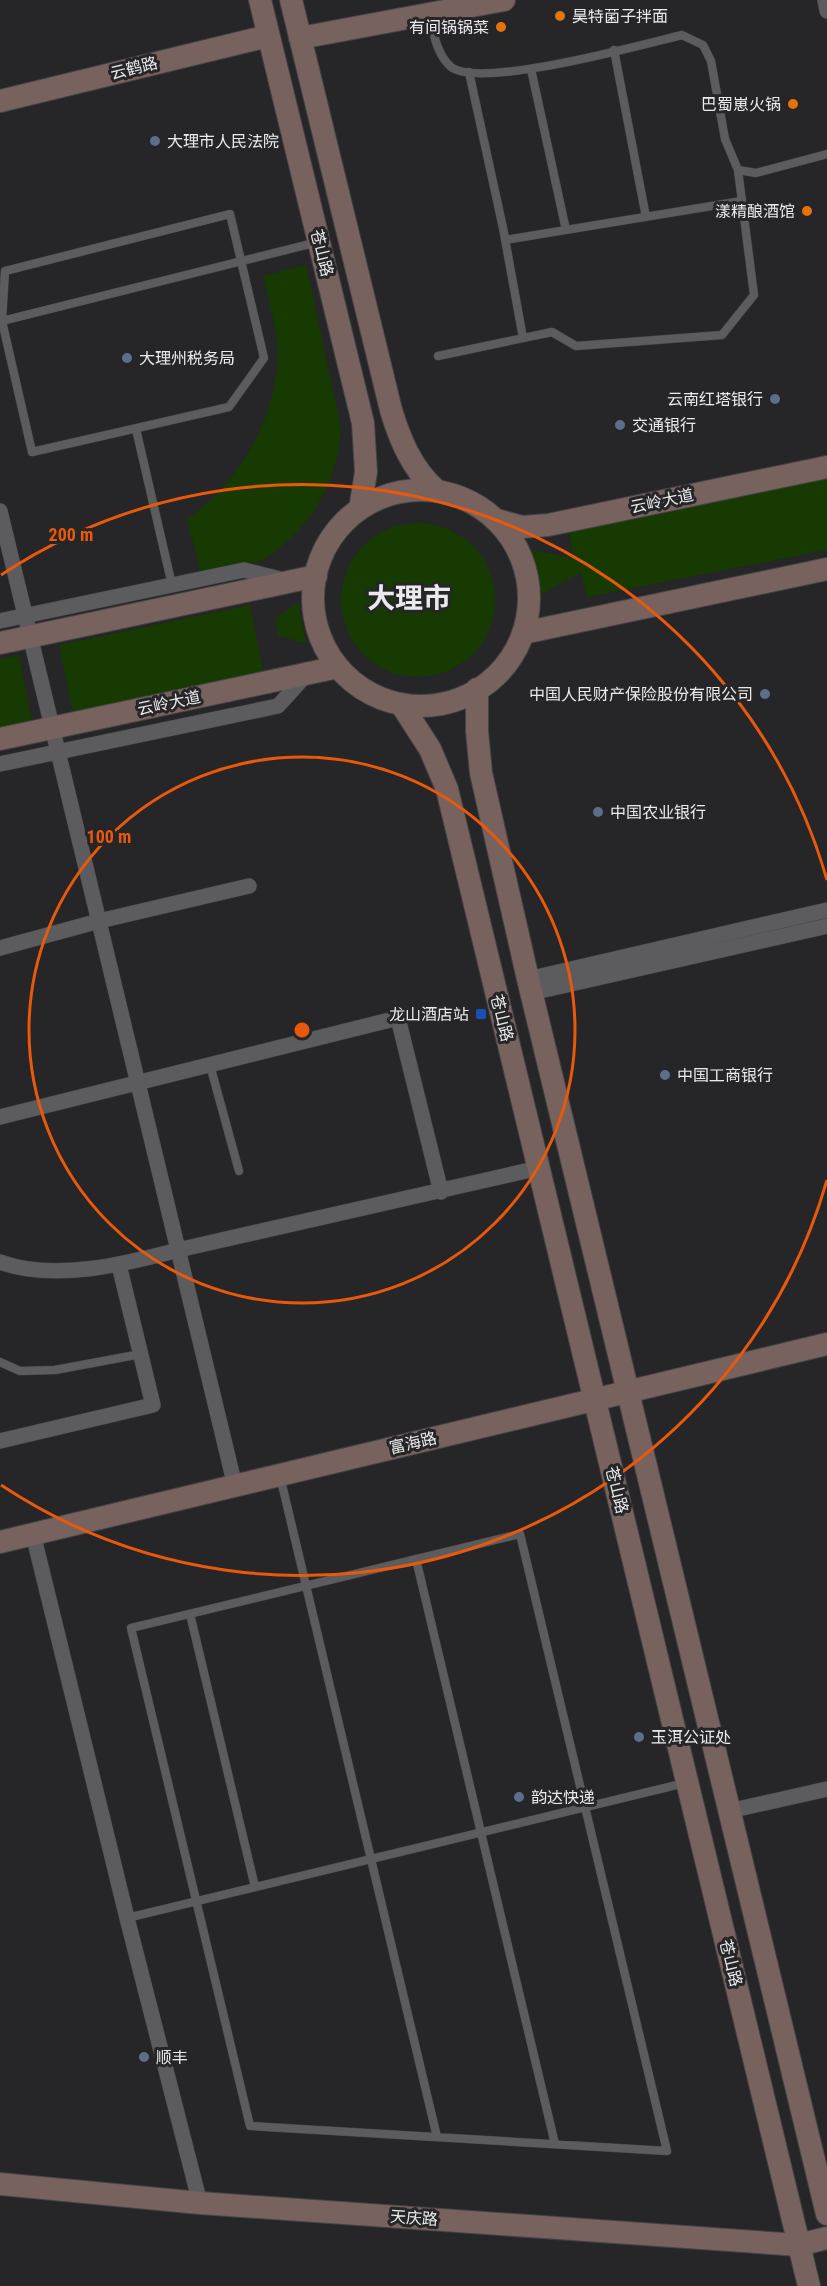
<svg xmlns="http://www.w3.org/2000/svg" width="827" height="2286" viewBox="0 0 827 2286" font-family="'Roboto Condensed','Noto Sans SC',sans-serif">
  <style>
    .green { fill: #173a02 }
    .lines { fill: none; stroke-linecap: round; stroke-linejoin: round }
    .lane-casing { stroke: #444346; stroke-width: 9 }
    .street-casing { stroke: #444346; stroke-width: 16 }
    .secondary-casing { stroke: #444346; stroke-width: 24 }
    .lane { stroke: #5c5c5f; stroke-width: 8 }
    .street { stroke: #5c5c5f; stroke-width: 15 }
    .secondary { stroke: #77625e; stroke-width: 22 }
    .ring { fill: none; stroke: #e8590c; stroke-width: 3 }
    .food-dot { fill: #e8710a; stroke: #262528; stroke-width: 2 }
    .service-dot { fill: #5c6f8a; stroke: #262528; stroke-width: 2 }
    .transit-dot { fill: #1a4fb4; stroke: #262528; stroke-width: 2 }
    .labels { text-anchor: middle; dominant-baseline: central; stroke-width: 6; stroke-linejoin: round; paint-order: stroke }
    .poi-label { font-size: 16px; fill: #eaeaec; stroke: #262528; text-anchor: start }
    .street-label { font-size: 16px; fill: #eaeaec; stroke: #262528 }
    .town-label { font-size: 28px; font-weight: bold; fill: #eaeaec; stroke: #262528 }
    .centre { fill: #e8590c; stroke: #262528; stroke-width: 3 }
    .ring-label { font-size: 18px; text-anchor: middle; font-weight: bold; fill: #e8590c; stroke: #262528; stroke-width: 6; stroke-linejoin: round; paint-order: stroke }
  </style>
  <rect width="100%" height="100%" fill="#262528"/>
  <!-- green -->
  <path class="green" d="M306,265L341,428C338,473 319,515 283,545C277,550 269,558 260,561C243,567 220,569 201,572L187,520C233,484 265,439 275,380C277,370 279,358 278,348C276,324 268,300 263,276Z
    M827,475V550L587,597L581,572L538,596L527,549L573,558L569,531Z
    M341 600a77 77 0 1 1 154 0a77 77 0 1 1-154 0Z
    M298,602L306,643L278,636L275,619Z
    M250,605L264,674L73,713L59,645Z
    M19,655L34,731L0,738V659Z"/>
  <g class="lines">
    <defs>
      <path id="lane" d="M428,16C434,32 436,53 450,66C476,91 644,44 682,35L703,45L711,61L725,139L738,170L754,295L722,335L576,346L552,332L438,356
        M614,50L646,217
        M531,69L566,230
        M469,72L503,228L523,338
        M738,170L756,173L827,154
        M230,214L264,358L229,407L32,452L2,321L5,271Z
        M505,240L742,201
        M2,321L318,242
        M136,429L172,585
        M210,1065L239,1171
        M0,1362L20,1371L55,1370L141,1354
        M280,1476L437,2137
        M520,1534L667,2151L250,2126L131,1628Z
        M416,1559L555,2144
        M190,1614L255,1887
        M127,1918L685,1783"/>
      <path id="street" d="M825,0L827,11
        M0,511L235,1486
        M0,621L244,570L284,580
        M0,764L278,706L307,674
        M0,948L99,921L249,886
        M528,979L827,910
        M531,993L827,926
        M0,1117L398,1018L441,1192
        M0,1262C55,1282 124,1264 178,1250L539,1168
        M0,1441L153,1405L119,1265
        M33,1534L127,1918L200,2203
        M729,1811L827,1789"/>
      <path id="secondary" d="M260,0L363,423L366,472L360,509
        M291,0L391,410C400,440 412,469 436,490
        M300,38L504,0
        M0,101L268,36
        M313 598a108 108 0 1 1 216 0a108 108 0 1 1-216 0Z
        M497,520L522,527L548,525L827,467
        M523,633L827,569
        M0,643L316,576
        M477,689V731L481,773L528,979L827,2214
        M401,704L430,749L447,789L809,2286
        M0,739L338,667
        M0,1542L827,1344
        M0,2184L200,2203L799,2245L827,2238"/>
    </defs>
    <!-- lane casing -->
    <use href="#lane" class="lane-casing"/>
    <!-- street casing -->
    <use href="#street" class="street-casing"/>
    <!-- secondary casing -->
    <use href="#secondary" class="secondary-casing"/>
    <!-- lane -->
    <use href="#lane" class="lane"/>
    <!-- street -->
    <use href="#street" class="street"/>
    <!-- secondary -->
    <use href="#secondary" class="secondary"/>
  </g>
  <!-- distance rings -->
  <g class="ring">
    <circle cx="302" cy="1030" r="273"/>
    <path d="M827 1180A546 546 0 0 1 1 1485M1 575A546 546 0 0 1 827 880"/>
  </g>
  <!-- markers -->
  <g class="food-dot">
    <circle cx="560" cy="16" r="6"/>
    <circle cx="501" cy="27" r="6"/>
    <circle cx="793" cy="104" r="6"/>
    <circle cx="807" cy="211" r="6"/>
  </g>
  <g class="service-dot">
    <circle cx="155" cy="141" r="6"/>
    <circle cx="127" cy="358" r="6"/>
    <circle cx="775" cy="399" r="6"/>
    <circle cx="620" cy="425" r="6"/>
    <circle cx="765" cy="694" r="6"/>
    <circle cx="598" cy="812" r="6"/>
    <circle cx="665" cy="1075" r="6"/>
    <circle cx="639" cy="1737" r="6"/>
    <circle cx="519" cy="1797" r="6"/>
    <circle cx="144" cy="2057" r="6"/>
  </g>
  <rect class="transit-dot" x="475" y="1008" width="12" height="12" rx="3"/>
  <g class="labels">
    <!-- poi labels -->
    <g class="poi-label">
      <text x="572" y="16">昊特菌子拌面</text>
      <text x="489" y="27" text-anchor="end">有间锅锅菜</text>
      <text x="781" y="104" text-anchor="end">巴蜀崽火锅</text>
      <text x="167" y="141">大理市人民法院</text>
      <text x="795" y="211" text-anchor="end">漾精酿酒馆</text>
      <text x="139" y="358">大理州税务局</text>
      <text x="763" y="399" text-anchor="end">云南红塔银行</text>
      <text x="632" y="425">交通银行</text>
      <text x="753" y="694" text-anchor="end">中国人民财产保险股份有限公司</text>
      <text x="610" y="812">中国农业银行</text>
      <text x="469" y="1014" text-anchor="end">龙山酒店站</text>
      <text x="677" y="1075">中国工商银行</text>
      <text x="651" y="1737">玉洱公证处</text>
      <text x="531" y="1797">韵达快递</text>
      <text x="156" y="2057">顺丰</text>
    </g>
    <!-- street labels -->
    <g class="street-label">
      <text transform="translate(134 68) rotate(-14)">云鹤路</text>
      <text transform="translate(322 253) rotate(76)">苍山路</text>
      <text transform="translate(662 501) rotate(-12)">云岭大道</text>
      <text transform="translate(169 703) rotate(-12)">云岭大道</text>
      <text transform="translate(502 1018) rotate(76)">苍山路</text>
      <text transform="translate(413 1443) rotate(-13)">富海路</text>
      <text transform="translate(617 1490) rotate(76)">苍山路</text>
      <text transform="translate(731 1963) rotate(76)">苍山路</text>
      <text transform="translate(414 2218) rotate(4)">天庆路</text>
    </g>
    <!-- town labels -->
    <g class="town-label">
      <text x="409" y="598">大理市</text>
    </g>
  </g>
  <circle cx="302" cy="1030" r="9" class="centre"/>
  <g class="ring-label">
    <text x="71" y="541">200 m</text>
    <text x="109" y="843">100 m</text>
  </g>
</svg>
